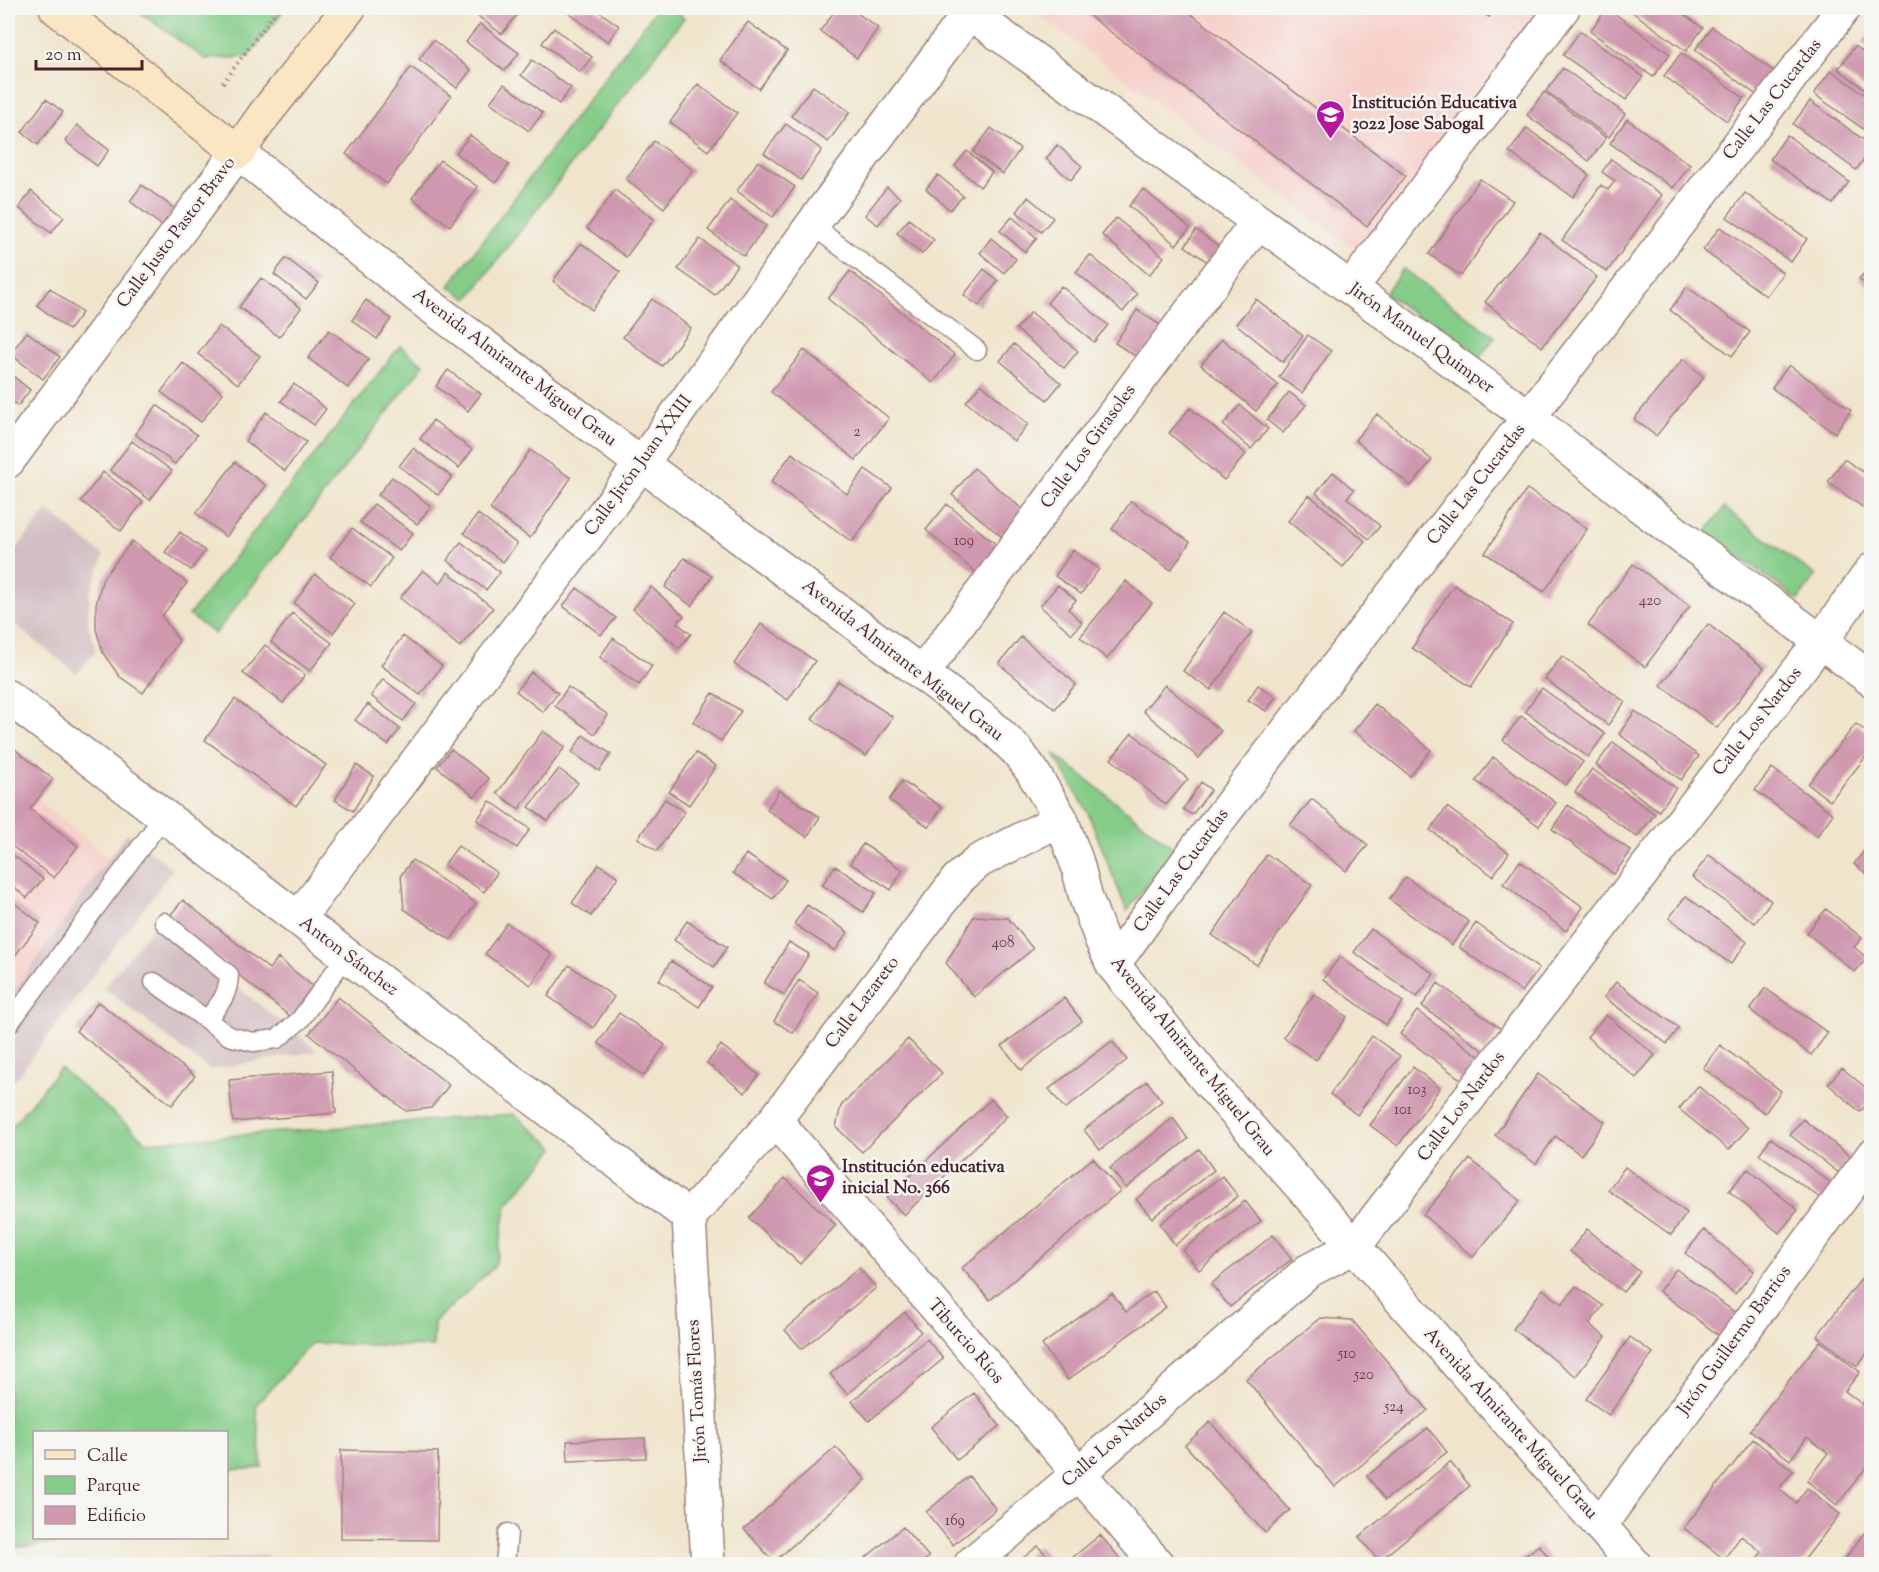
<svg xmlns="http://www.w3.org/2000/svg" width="1879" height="1572" viewBox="0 0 1879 1572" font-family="'Sorts Mill Goudy',serif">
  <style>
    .built { fill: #f7d0ca }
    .industrial { fill: #d2bec2 }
    .green { fill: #84cc88; stroke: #67765a; stroke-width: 1.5 }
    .building { fill: #cf98af }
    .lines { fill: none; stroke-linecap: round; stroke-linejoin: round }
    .lane-casing { stroke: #9d827c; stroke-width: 21 }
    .street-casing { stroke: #9d827c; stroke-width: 36 }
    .secondary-casing { stroke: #9d827c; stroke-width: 36 }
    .path { stroke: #9d827c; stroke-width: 4; stroke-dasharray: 1.5 4.5; stroke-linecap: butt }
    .lane { stroke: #fff; stroke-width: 18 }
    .street { stroke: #fff; stroke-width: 33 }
    .secondary { stroke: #fbe6c4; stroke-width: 33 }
    .labels { text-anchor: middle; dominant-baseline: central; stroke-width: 5; stroke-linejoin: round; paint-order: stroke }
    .number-label { font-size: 15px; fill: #6b3d4c }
    .street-label { font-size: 18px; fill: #4a1f2b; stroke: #f6f6f2 }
    .poi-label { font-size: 18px; font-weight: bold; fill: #4a1f2b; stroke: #f6f6f2; text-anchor: start }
  </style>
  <rect width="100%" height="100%" fill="#f6f6f2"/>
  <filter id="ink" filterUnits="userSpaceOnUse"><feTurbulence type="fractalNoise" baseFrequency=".0167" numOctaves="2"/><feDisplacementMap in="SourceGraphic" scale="12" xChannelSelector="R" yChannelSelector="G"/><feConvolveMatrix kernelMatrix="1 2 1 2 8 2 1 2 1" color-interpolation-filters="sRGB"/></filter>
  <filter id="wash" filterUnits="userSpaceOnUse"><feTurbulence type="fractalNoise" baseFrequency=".008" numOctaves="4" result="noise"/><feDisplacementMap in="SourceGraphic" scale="24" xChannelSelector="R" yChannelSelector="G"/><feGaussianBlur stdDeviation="1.35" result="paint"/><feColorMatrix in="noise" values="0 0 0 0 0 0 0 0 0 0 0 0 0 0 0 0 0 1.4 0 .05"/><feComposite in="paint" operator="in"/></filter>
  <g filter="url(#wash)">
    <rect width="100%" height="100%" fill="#f0e5cc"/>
    <!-- built -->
    <path class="built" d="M1046,8H1548L1371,261L1040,16Z
      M8,775L148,890L8,1076Z"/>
    <!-- industrial -->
    <path class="industrial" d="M48,510L104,556L90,594L88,622L96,651L77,674L8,619V559Z
      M127,833L173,869L8,1089V999Z
      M156,923L318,1051L209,1070L104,988Z
      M267,1555L268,1564H168Z"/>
    <!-- green -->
    <path class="green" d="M134,8H285L248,57L205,59Z
      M657,8H671L684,18L468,299L449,286Z
      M1403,269L1495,337L1477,361L1385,293Z
      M400,346L424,365L215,634L189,615Z
      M1724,508L1816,576L1798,600L1706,532Z
      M1054,754L1174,848L1127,911L1088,813Z
      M60,1068L147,1142L514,1114L555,1148L507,1205L495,1266L434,1322L433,1347L312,1343L256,1405L262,1468L227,1470L226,1432H34V1538H61L62,1543L8,1548V1131Z"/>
    <g id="blocks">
      <!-- building -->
      <path class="building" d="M467,8H522L502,34Z
        M574,8H594L619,26L608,42L569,13Z
        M837,8H850L878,28L857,58L820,31Z
        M1079,8H1183L1406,176L1367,226Z
        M1476,8H1497L1489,17Z
        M1607,8L1670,54L1653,77L1590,31Z
        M1627,8H1675L1703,28L1686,51Z
        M1698,8H1714L1709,15Z
        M748,22L787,51L759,89L720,60Z
        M480,24L519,53L505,71L466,42Z
        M1712,27L1775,72L1758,96L1695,50Z
        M554,28L592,57L580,72L542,43Z
        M1872,30V50L1862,43Z
        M1580,31L1643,77L1626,100L1563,55Z
        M433,40L471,70L457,88L419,59Z
        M1855,46L1872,58V94L1838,69Z
        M1681,53L1744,98L1727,121L1664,76Z
        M532,60L571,88L559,104L521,75Z
        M411,67L451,96L387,184L346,154Z
        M1563,68L1625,114L1609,137L1546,91Z
        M1831,70L1872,100V135L1814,94Z
        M504,84L543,113L529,131L490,102Z
        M698,84L737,113L708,151L670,122Z
        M813,86L850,112L828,142L791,116Z
        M1544,92L1606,138L1589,161L1527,115Z
        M46,99L63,112L38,145L22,132Z
        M1810,101L1872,146V149L1856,170L1793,124Z
        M1627,119L1690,165L1673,188L1610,143Z
        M786,124L822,150L801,180L764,153Z
        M77,125L109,150L97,166L65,141Z
        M991,128L1020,149L1003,174L973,152Z
        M1527,128L1589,175L1573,197L1509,152Z
        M470,135L509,165L495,183L456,153Z
        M1787,135L1849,182L1833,204L1770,159Z
        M654,141L693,170L664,208L626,179Z
        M1057,145L1082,166L1071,180L1046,159Z
        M967,151L992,172L980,187L955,166Z
        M1611,159L1662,195L1607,272L1562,240L1601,185L1608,190L1615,181L1602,172Z
        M440,160L478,187L450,226L412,198Z
        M758,161L795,187L773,217L737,191Z
        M938,175L963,196L950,210L926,189Z
        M1480,179L1513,201L1461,276L1429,254Z
        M142,185L175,209L162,226L130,201Z
        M887,187L900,198L878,225L865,215Z
        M1143,189L1190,228L1176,245L1129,206Z
        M615,190L654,219L626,257L587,228Z
        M31,191L64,217L51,233L19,208Z
        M1745,193L1807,239L1791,262L1727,217Z
        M1028,197L1053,218L1041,232L1017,212Z
        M730,200L766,226L744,256L708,230Z
        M1012,217L1037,238L1025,252L1000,231Z
        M1116,218L1164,257L1149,275L1102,235Z
        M909,219L934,240L922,254L897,233Z
        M1720,227L1783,273L1766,296L1703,250Z
        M1196,230L1220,247L1209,263L1185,246Z
        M1540,232L1597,277L1542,347L1485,302Z
        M991,238L1016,259L1004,273L980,253Z
        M700,239L737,265L715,295L678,269Z
        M581,243L620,272L592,310L553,281Z
        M1090,255L1137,294L1123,312L1076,272Z
        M286,258L319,283L306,299L274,274Z
        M1872,263V288L1859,279Z
        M984,269L998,281L979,306L964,295Z
        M850,271L955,355L933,383L828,299Z
        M261,278L301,308L279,337L239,307Z
        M1061,286L1108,325L1094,342L1047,303Z
        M1687,287L1750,332L1732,356L1670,310Z
        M50,288L82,313L69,330L37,305Z
        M652,299L691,328L662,366L623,337Z
        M1256,299L1303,336L1283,362L1236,324Z
        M366,300L391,319L377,339L352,320Z
        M1137,310L1163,327L1141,360L1115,343Z
        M1031,312L1078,351L1064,368L1016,329Z
        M219,326L260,356L238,384L198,354Z
        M329,330L369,359L348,388L308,358Z
        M27,332L60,357L43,379L10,354Z
        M1308,335L1331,351L1302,393L1279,377Z
        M1222,339L1278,385L1256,411L1201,365Z
        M1014,344L1061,383L1047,400L1000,361Z
        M804,350L889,418L856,460L771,392Z
        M1683,359L1704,377L1656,436L1634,419Z
        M183,363L223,393L201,422L161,392Z
        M1789,365L1851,410L1835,433L1772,388Z
        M448,370L481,394L468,411L436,386Z
        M8,372L30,390L18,406L8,398Z
        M294,384L326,409L314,425L281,401Z
        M981,384L1028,424L1014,441L966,402Z
        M1289,392L1306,405L1283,433L1267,420Z
        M157,405L197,435L175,464L135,434Z
        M1240,405L1268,429L1251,449L1223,425Z
        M1190,408L1246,454L1224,480L1169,433Z
        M266,412L306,442L285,471L245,441Z
        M1377,414L1432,460L1411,486L1355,440Z
        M433,420L472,450L459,468L420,439Z
        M132,441L172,471L150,500L110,470Z
        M413,448L452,477L438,495L399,466Z
        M530,450L571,478L530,538L490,509Z
        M792,453L847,494L865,469L892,488L852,542L771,482Z
        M1844,459L1872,478V514L1828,482Z
        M235,462L266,486L226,537L196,513Z
        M974,468L1029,515L1007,541L952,495Z
        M103,472L143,502L121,531L81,501Z
        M1333,472L1354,490L1347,498L1380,526L1369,539L1316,493Z
        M392,477L431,506L417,524L378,495Z
        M1527,489L1587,529L1544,592L1485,553Z
        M1309,495L1365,541L1343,567L1288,521Z
        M1131,501L1190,542L1171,570L1112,529Z
        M374,504L413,533L399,551L360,522Z
        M947,504L1003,550L981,577L926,530Z
        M478,514L517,544L503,562L464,533Z
        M352,528L392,558L371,587L330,557Z
        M180,532L205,551L191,570L165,552Z
        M132,541L187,583L162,616L179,641L143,693L119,676L103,653L96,629V604L103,578Z
        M461,542L500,572L486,590L447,560Z
        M1073,550L1099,569L1081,594L1055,576Z
        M684,558L712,576L692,606L665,587Z
        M1633,564L1690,606L1645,667L1588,625Z
        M423,570L440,584L448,572L493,608L460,647L400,598Z
        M315,574L355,604L333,633L294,603Z
        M1126,581L1152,603L1107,659L1080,637Z
        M1058,585L1076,600L1068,609L1082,622L1072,634L1040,606Z
        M1454,585L1513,624L1471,687L1412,648Z
        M651,587L684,616L677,623L691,634L679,648L633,609Z
        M577,588L616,618L601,635L563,606Z
        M1224,612L1252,632L1211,690L1183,671Z
        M292,613L332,643L310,671L271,642Z
        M761,624L815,661L788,700L734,664Z
        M1708,624L1764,668L1717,728L1661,685Z
        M403,636L442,666L420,695L381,665Z
        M1021,637L1076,684L1055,709L999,664Z
        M613,638L652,666L639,685L600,657Z
        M265,645L305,675L283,703L243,673Z
        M1562,656L1625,702L1608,725L1545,679Z
        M531,672L558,693L543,712L516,691Z
        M383,679L416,704L403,721L371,696Z
        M838,681L893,717L866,756L812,719Z
        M1165,685L1221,731L1199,758L1143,711Z
        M1258,685L1276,697L1266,711L1248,700Z
        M568,687L608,715L595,734L555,706Z
        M1542,688L1605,734L1588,757L1525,711Z
        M713,693L741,711L721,741L693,722Z
        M235,699L326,765L296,806L205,740Z
        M368,704L400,729L388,745L355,720Z
        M1375,704L1431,750L1410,776L1354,731Z
        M1635,711L1699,756L1681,780L1619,734Z
        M1521,716L1583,762L1566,785L1503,740Z
        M1856,724L1872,736V749L1830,801L1808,784Z
        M543,731L565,747L519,809L497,793Z
        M1132,733L1188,779L1166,805L1111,759Z
        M583,735L611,754L599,771L572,752Z
        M1613,742L1676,788L1659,811L1596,765Z
        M8,744L53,779L30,809L78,846L54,878L8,843Z
        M451,749L489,779L475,797L437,767Z
        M696,753L716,766L689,805L669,792Z
        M1493,757L1556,803L1539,826L1476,781Z
        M356,765L374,776L353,811L335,800Z
        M1772,768L1833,814L1817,836L1755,790Z
        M559,769L578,783L548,821L529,807Z
        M1592,769L1655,814L1637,837L1575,792Z
        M902,781L942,807L929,827L889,800Z
        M1201,782L1211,790L1192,815L1183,809Z
        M779,790L820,817L807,837L767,810Z
        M665,799L685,812L657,851L638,838Z
        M1312,799L1368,845L1346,871L1290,825Z
        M490,801L530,829L517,848L477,820Z
        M1568,805L1631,851L1614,874L1552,829Z
        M1447,807L1509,853L1493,876L1430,830Z
        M1870,843L1872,844V878L1854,864Z
        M863,844L903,870L891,890L850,863Z
        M458,846L497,873L484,892L444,865Z
        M746,854L786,880L773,899L733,873Z
        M1267,854L1312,885L1257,965L1212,935Z
        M13,855L43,879L27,898L8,882V861Z
        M1709,855L1771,901L1755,923L1692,877Z
        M412,860L476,903L451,940L404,909L401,875Z
        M1520,861L1583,907L1566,931L1503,884Z
        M599,864L618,877L591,916L572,903Z
        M835,866L876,893L863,912L822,885Z
        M1406,877L1469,922L1452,945L1389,899Z
        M1686,896L1747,942L1731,964L1669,918Z
        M8,898L40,923L8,965Z
        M183,900L269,969L278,958L321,993L297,1022L168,918Z
        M807,905L848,932L835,951L794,924Z
        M1826,909L1862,938L1854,947L1867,958L1855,972L1807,933Z
        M974,916L1008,918L1033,949L974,997L946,963Z
        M687,921L727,947L714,967L674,940Z
        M507,923L552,955L531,985L485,954Z
        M1476,923L1539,969L1522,992L1459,947Z
        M1371,929L1434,974L1417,997L1354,952Z
        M789,942L809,954L784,995L764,983Z
        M1340,957L1403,1002L1386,1025L1323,979Z
        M671,961L712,987L699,1007L659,980Z
        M569,965L614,997L593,1028L548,996Z
        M799,980L818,993L793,1033L774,1021Z
        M1616,982L1679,1028L1667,1044L1604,997Z
        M1438,983L1501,1029L1485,1052L1422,1006Z
        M1765,988L1828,1033L1811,1055L1750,1010Z
        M1314,994L1347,1017L1316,1060L1283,1037Z
        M338,997L449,1085L431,1108L406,1111L309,1034Z
        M1064,998L1082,1021L1021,1070L1002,1046Z
        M98,1002L195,1076L172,1105L76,1031Z
        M1417,1011L1480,1057L1463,1081L1400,1034Z
        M619,1013L665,1045L644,1076L598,1043Z
        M1606,1015L1655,1055L1636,1078L1587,1037Z
        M1372,1036L1400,1056L1357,1115L1330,1094Z
        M908,1039L942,1073L862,1152L836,1127L841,1106Z
        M1112,1041L1127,1060L1065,1109L1049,1089Z
        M721,1045L759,1075L745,1093L707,1063Z
        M1720,1045L1781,1091L1765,1113L1703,1068Z
        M1413,1067L1440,1088L1398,1146L1370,1125Z
        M1842,1068L1872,1093V1099L1860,1112L1828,1084Z
        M332,1071L336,1113L233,1122L229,1080Z
        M1538,1074L1605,1122L1581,1155L1555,1136L1536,1164L1495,1135Z
        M1147,1081L1162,1101L1100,1150L1084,1130Z
        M1698,1086L1748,1128L1729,1150L1679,1109Z
        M991,1099L1007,1116L904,1215L887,1198Z
        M1173,1118L1188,1139L1126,1188L1110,1168Z
        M1803,1119L1851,1157L1839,1173L1790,1135Z
        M1771,1138L1834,1185L1823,1200L1759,1154Z
        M1199,1149L1214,1170L1152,1218L1136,1199Z
        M1093,1158L1120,1191L990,1300L962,1268Z
        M1470,1159L1520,1201L1473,1257L1423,1215Z
        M1625,1167L1687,1213L1671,1235L1608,1190Z
        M1748,1169L1798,1210L1779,1233L1729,1191Z
        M1222,1176L1238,1196L1175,1245L1160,1224Z
        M785,1178L836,1225L800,1264L749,1218Z
        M1245,1201L1261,1221L1199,1270L1183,1250Z
        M1587,1229L1640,1272L1623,1292L1570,1251Z
        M1704,1230L1754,1271L1735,1294L1685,1253Z
        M1273,1235L1292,1259L1230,1307L1211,1284Z
        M1872,1265V1347L1857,1366L1817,1336Z
        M859,1268L876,1288L802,1349L785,1330Z
        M1676,1269L1737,1314L1721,1337L1659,1291Z
        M1576,1286L1603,1306L1589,1324L1606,1337L1576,1376L1513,1329L1543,1289L1562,1304Z
        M1154,1291L1166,1307L1068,1380L1042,1345L1112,1293L1126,1312Z
        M905,1312L921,1332L847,1394L830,1374Z
        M1320,1318L1352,1320L1428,1410L1335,1487L1246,1379Z
        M1630,1337L1653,1353L1609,1415L1586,1399Z
        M927,1339L943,1359L869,1421L852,1401Z
        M1820,1341L1860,1372L1845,1391L1862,1404L1872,1393V1460L1837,1505L1807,1481L1828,1453L1807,1437L1790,1460L1750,1430Z
        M974,1393L1000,1426L957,1460L931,1427Z
        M1210,1422L1290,1510L1265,1533L1185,1445Z
        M1428,1428L1447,1452L1385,1500L1367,1476Z
        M645,1438L646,1458L568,1461L567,1441Z
        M1753,1439L1793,1471L1779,1489L1796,1503L1807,1488L1840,1514L1801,1564H1752L1762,1552L1741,1536L1724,1559L1684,1528Z
        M836,1447L866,1480L774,1562L744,1529Z
        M341,1450L438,1452L437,1540L341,1539Z
        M1450,1462L1470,1486L1379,1561L1359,1537Z
        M969,1476L996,1509L953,1545L926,1512Z
        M903,1527L929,1557L920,1564H858Z
        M1864,1533L1872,1539V1564H1841Z
        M1100,1535L1125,1564H1078L1072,1558Z
        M1539,1545L1554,1564H1515Z
        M1038,1546L1054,1564H1018L1017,1563Z"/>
    </g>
  </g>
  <g filter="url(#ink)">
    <use href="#blocks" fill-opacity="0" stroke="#9d827c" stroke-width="1.5"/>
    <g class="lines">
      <defs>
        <path id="lane" d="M812,225L977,350
          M164,922L229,975C228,997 219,1004 207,1020
          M154,982L229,1036L253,1042L277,1039L300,1020L346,956
          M8,1025L164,816
          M505,1564L508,1533"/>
        <path id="street" d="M963,8L1529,417L1639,505L1872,680
          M1351,288L1563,8
          M8,461L238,152L420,298L987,722L1018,752L1032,771L1061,819L1077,863L1086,898L1102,941L1113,965L1208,1081L1634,1564
          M922,674L1087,450L1258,222
          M8,697L689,1217
          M298,919L642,463L812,225L973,8
          M1113,965L1197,848L1844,8
          M775,1120L1157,1564
          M689,1217L775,1120L958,879L979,861L1061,819
          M689,1217L708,1564
          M1600,1525L1872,1156
          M971,1564L1078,1474L1308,1271L1354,1247L1821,641L1872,570"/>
        <path id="secondary" d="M56,8L238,152L264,115L349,8"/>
      </defs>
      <!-- lane casing -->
      <use href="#lane" class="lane-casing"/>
      <!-- street casing -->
      <use href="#street" class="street-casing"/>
      <!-- secondary casing -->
      <use href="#secondary" class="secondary-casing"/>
      <!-- path -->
      <path class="path" d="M676,8L689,18
        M223,83L278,8"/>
      <!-- lane -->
      <use href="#lane" class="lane"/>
      <!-- street -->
      <use href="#street" class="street"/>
      <!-- secondary -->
      <use href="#secondary" class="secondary"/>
    </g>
  </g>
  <!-- icons -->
  <defs>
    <symbol id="school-pin" viewBox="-11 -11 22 30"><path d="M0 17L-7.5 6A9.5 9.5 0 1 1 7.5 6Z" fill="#b5179e" stroke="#f6f6f2"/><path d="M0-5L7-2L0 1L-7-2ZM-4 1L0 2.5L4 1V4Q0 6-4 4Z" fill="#fff"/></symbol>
  </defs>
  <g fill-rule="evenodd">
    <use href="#school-pin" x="1314" y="98" width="33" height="45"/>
    <use href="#school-pin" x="804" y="1162" width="33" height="45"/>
  </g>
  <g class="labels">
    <!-- number labels -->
    <g class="number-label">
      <text x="857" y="432">2</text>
      <text x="964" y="541">109</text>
      <text x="1650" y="601">420</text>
      <text x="1003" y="943">408</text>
      <text x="1417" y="1090">103</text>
      <text x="1403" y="1110">101</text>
      <text x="1347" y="1354">510</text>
      <text x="1364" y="1375">520</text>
      <text x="1394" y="1407">524</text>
      <text x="955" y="1521">169</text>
    </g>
    <!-- street labels -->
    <g class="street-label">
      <text transform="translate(1773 100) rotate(-52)">Calle Las Cucardas</text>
      <text transform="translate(177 233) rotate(-53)">Calle Justo Pastor Bravo</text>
      <text transform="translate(1421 339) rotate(36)">Jirón Manuel Quimper</text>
      <text transform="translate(514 368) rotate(37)">Avenida Almirante Miguel Grau</text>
      <text transform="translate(1089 447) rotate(-54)">Calle Los Girasoles</text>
      <text transform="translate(639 466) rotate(-54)">Calle Jirón Juan XXIII</text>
      <text transform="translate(1477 485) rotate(-52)">Calle Las Cucardas</text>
      <text transform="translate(902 661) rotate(38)">Avenida Almirante Miguel Grau</text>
      <text transform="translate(1758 722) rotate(-52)">Calle Los Nardos</text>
      <text transform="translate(1182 871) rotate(-54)">Calle Las Cucardas</text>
      <text transform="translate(348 957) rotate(37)">Anton Sánchez</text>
      <text transform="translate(863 1003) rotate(-53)">Calle Lazareto</text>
      <text transform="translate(1192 1057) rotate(51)">Avenida Almirante Miguel Grau</text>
      <text transform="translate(1462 1107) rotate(-53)">Calle Los Nardos</text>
      <text transform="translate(1735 1341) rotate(-54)">Jirón Guillermo Barrios</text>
      <text transform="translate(965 1342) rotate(49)">Tiburcio Ríos</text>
      <text transform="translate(698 1391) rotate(-93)">Jirón Tomás Flores</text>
      <text transform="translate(1510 1424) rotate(48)">Avenida Almirante Miguel Grau</text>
      <text transform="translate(1115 1441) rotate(-41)">Calle Los Nardos</text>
    </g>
    <!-- poi labels -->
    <g class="poi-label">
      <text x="1352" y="104">Institución Educativa<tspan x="1352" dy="21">3022 Jose Sabogal</tspan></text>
      <text x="842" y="1168">Institución educativa<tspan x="842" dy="21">inicial No. 366</tspan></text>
    </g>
  </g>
  <!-- margin -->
  <rect width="1879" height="1572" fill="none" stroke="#f6f6f2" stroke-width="30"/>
  <!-- legend -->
  <rect x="33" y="1431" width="195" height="108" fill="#f6f6f2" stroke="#b1a0a2" stroke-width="1.5"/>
  <rect x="45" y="1450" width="30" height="9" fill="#fbe6c4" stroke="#b1a0a2" stroke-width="1.5"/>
  <text x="87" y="1461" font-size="18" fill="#4a1f2b">Calle</text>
  <rect x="45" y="1476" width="30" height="18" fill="#84cc88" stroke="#b1a0a2" stroke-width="1.5"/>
  <text x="87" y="1491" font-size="18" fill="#4a1f2b">Parque</text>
  <rect x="45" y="1506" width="30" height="18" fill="#cf98af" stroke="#b1a0a2" stroke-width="1.5"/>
  <text x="87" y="1521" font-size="18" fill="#4a1f2b">Edificio</text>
  <!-- scale -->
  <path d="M36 60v9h106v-9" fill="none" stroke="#4a1f2b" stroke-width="3"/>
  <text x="45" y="60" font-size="18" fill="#4a1f2b" stroke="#f6f6f2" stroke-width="4.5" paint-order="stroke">20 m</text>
</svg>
